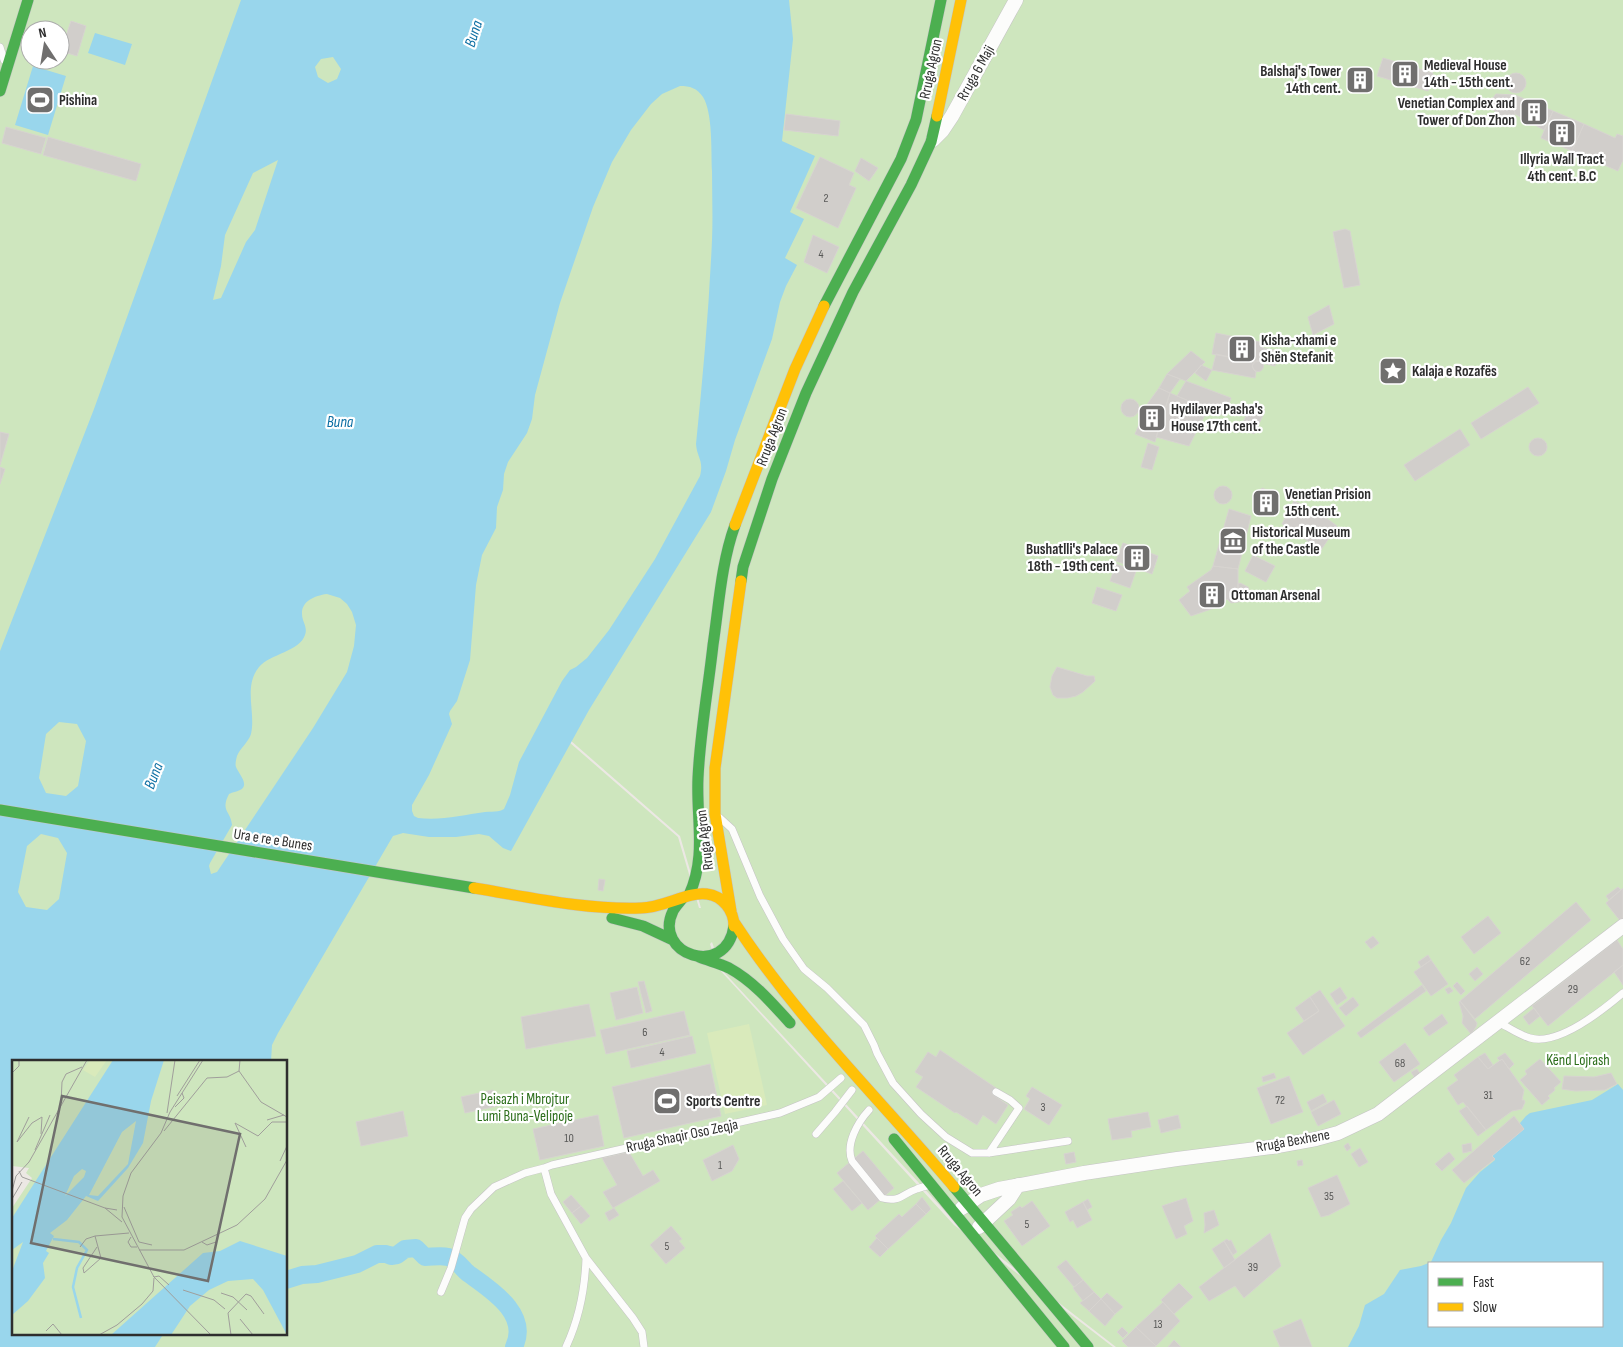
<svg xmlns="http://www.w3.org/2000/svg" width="1623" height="1347" viewBox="0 0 1623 1347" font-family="'Sofia Sans Condensed',sans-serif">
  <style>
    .green { fill: #cee6be; fill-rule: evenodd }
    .pitch { fill: #d9eabb }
    .water { fill: #99d6ec; fill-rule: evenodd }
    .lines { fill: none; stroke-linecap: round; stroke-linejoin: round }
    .canal { stroke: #99d6ec; stroke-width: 18 }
    .building { fill: #d1cecb; stroke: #d7d4d0 }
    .lane-casing { stroke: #c5c4c5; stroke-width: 8 }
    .street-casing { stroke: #c5c4c5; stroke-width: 15 }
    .fast-casing { stroke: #c5c4c5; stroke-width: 12 }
    .slow-casing { stroke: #c5c4c5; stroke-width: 12 }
    .lane { stroke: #fcfcfb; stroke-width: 7 }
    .street { stroke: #fcfcfb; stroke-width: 14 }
    .fast { stroke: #4caf50; stroke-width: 11 }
    .slow { stroke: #ffc107; stroke-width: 11 }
    .labels { text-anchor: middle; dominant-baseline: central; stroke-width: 4.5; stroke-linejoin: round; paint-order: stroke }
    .number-label { font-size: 12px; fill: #585857 }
    .poi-label { font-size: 15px; font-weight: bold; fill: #2e2e2e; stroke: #fff; text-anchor: start }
    .street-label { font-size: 15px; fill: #2e2e2e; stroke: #fff }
    .park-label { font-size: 15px; fill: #2c6e1b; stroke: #fff }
    .water-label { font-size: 16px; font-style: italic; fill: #0d6fa3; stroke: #fff }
    .inset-river { fill: none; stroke: #99d6ec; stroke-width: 2.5 }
    .inset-road { fill: none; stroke: #a09e9b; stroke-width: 1 }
    .view { fill: #706f6e; fill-opacity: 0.15; stroke: #706f6e; stroke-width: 2.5 }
    .inset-edge { fill: none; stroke: #2e2e2e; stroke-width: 2.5 }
  </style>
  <rect width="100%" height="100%" fill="#ece8e4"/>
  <!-- green -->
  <path class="green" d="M0,0H1623V1188L1429,1263V1326L1442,1347H1116L956,1223L722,970L712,942L710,944L718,968L954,1225L1113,1347H0ZM30,30H60V60H30ZM570,740L680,836L701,908H699L678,837L569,742ZM14,1061H286V1333H14Z"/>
  <!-- pitch -->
  <path class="pitch" d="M749,1024L767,1105L725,1114L707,1033Z"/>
  <!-- water -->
  <path class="water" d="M241,0H789L793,39L782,141L815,156L790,212L804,219L785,258L797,265L786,286L780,302L772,339L735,440L726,471L711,512L589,710L511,851L503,848L489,836L479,834L456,837H429L403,833L393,836L278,1033L272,1045L271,1061H14V1333H164L155,1347H0V651L94,409ZM333,57L341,69L337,79L328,83L318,77L315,67L321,59ZM680,86C690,86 697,88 703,97C713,113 711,152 712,171C712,194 713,217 712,240C709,308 703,376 696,444C697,458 704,460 700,476L655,559L609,630L587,658L576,667L570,670L562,681L519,762L510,795L504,809C498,813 492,811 485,812C463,815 440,821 418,818L414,816L412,811V805L429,775L452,724L449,714L450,711L457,701L470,660L476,585L482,555L496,528L497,507L503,490L504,474L508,462L527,433L532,419L535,395L560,303L593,207L612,162L631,130L651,104L662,94ZM278,160L255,230L246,242L221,298L213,300L221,266L225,235L253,173ZM327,594L340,598L347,604L352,612L356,625L354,646L347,672L313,728L217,872L211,874L209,866L210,863L232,825C231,811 220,811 229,794C233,792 236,792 240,790C250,785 239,774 236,767C235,764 236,760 237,756C240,748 248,743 251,734C256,712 243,687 259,667C270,654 300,651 305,635C307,630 305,625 303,620C298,603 312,596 327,594ZM59,722L77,724L86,741L78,786L66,796L46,793L39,778L46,734ZM41,834L58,838L67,853L59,899L47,910L26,907L18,892L27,846Z
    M95,33L132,44L125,65L88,53Z
    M33,66L66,76L48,135L15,125Z
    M1618,1084L1623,1090V1347H1348L1359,1326L1365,1305L1384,1294L1400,1270L1421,1266L1431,1262L1441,1240L1451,1223L1466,1188L1480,1172L1495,1160L1492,1156L1526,1116L1530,1113L1592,1100ZM1429,1263H1602V1326H1429Z"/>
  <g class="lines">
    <!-- canal -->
    <path class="canal" d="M286,1280L302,1275L317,1274L357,1264L377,1254H386L391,1256L397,1255L405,1249L416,1248L425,1257C432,1257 441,1255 448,1257C458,1260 462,1269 469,1274C491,1290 530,1314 514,1347"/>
  </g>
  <!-- building -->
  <path class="building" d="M71,21L86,26L77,56L61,51Z
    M1383,58L1433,73L1428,91L1377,76Z
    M1347 80a13 13 0 1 1 26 0a13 13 0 1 1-26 0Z
    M1506 83a10 10 0 1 1 20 0a10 10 0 1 1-20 0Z
    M1496,94L1515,95L1553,111L1544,130L1515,114L1513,106L1509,104H1501L1498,107L1496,111L1486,107Z
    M1495 113a10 10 0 1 1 20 0a10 10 0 1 1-20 0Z
    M1553,111L1584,124L1572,151L1541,138Z
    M786,114L840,121L838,136L784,130Z
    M1584,124L1615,138L1617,134L1623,136V160L1618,171L1572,151Z
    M6,127L46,138L41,154L2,143Z
    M48,137L141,164L136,181L43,155Z
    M820,157L854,173L849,185L856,188L838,228L796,208Z
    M861,158L878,168L869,181L855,171Z
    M1345,229L1350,231L1360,285L1344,288L1333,232Z
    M813,235L839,247L827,273L804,262Z
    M1329,305L1334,324L1313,335L1308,317Z
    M1216,333L1264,343L1263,348L1278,351L1275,366L1262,363L1260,361L1255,362L1212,354Z
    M1191,351L1205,362L1186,381L1167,374Z
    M1216,354L1255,362L1252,366L1254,370L1256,372L1255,378L1212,370Z
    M1252.5 366a5.5 5.5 0 1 1 11 0a5.5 5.5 0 1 1-11 0Z
    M1201,365L1212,370L1206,381L1195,373Z
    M1167,374L1180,379L1170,393L1159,388Z
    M1186,381L1231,398L1225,416L1177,396Z
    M1528,387L1539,403L1481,439L1471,423Z
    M1159,388L1170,393L1155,442L1135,434L1148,403Z
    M1170,393L1208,409L1189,446L1156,437Z
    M1121 408a9 9 0 1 1 18 0a9 9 0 1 1-18 0Z
    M1255,407L1265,411L1254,434L1241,427L1247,414L1251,415Z
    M1460,429L1470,445L1415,481L1404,465Z
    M0,432L9,434L0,465Z
    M1529 447a9 9 0 1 1 18 0a9 9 0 1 1-18 0Z
    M1148,443L1159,447L1152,470L1141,467Z
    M0,467L5,469L0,484Z
    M1214 495a9 9 0 1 1 18 0a9 9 0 1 1-18 0Z
    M1262,488L1279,495L1274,516L1253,512L1256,494Z
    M1294,501L1318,512L1337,526L1321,550L1282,524Z
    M1229,509L1251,516L1238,569L1213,566Z
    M1123,543L1158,556L1152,574L1116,561Z
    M1253,555L1275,566L1266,582L1245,571Z
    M1116,564L1136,571L1130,588L1110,581Z
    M1213,566L1238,569V602L1231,603L1227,599L1214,608L1191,616L1179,600L1190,591L1187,587L1211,570Z
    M1240,583L1248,587L1250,593L1246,600L1238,602V584Z
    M1097,587L1122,595L1116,611L1092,603Z
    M1057,667L1087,676H1094L1095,681L1083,692L1076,696L1067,698H1057L1053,695L1050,687L1052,676Z
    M599,879L605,880L603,891L598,890Z
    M1618,887L1621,890L1609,900L1606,896Z
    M1623,888V920L1621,922L1606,903Z
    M1576,902L1591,920L1475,1019L1460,1001Z
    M1488,916L1501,933L1474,954L1461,937Z
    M1373,936L1379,943L1371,949L1365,942Z
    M1617,940L1623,949V965L1548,1026L1532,1006Z
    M1428,955L1431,960L1421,967L1418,962Z
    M1431,960L1448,984L1431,996L1414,972Z
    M1623,965V985L1614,972Z
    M1477,967L1483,974L1475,981L1469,974Z
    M644,981L652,1011L646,1013L638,982Z
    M1457,982L1465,991L1461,995L1453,986Z
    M1422,985L1426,991L1361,1038L1357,1033Z
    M637,987L643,1013L616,1020L610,993Z
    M1340,987L1347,998L1337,1005L1330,994Z
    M1450,987L1453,991L1448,994L1445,989Z
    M1320,990L1345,1026L1303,1055L1287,1033L1319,1011L1310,997Z
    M1310,997L1319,1011L1304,1021L1295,1008Z
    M1353,997L1359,1005L1346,1016L1339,1008Z
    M1460,1001L1477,1023L1476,1027L1471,1034L1462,1023L1463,1016L1459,1002Z
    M589,1004L596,1036L526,1049L521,1017Z
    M1534,1008L1540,1016L1529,1025L1523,1017Z
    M684,1011L690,1035L606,1054L600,1030Z
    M1442,1014L1448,1023L1429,1036L1423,1028Z
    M692,1036L696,1053L631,1068L627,1051Z
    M1405,1043L1420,1064L1394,1082L1379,1062Z
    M940,1050L996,1088L992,1094L1008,1105L996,1124L983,1115L977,1125L956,1112L955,1113L916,1087L923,1077L915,1072L928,1052L936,1057Z
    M1485,1053L1493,1065L1488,1069L1478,1057Z
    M1505,1053L1514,1064L1509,1069L1502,1059L1500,1061L1497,1058Z
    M1478,1057L1488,1069L1502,1059L1524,1090L1522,1100H1524L1525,1102L1522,1109L1512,1111L1486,1130L1463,1102L1458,1105L1447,1088L1458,1080L1454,1075Z
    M1540,1059L1561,1082L1554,1088L1555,1090L1548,1096L1550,1098L1542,1105L1520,1080L1527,1074L1525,1071Z
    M710,1064L721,1116L624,1138L612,1087Z
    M1417,1069L1421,1075L1415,1078L1411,1072Z
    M1274,1073L1276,1078L1263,1082L1262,1077Z
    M1611,1073L1617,1084L1605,1090L1575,1091L1562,1089L1564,1076L1594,1077Z
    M1289,1076L1303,1112L1271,1124L1257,1088Z
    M1032,1087L1062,1105L1049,1125L1024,1109L1030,1099L1026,1096Z
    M493,1090L497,1106L465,1113L461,1097Z
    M1323,1094L1327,1102L1311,1111L1307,1102Z
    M1334,1100L1341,1114L1318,1126L1311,1112Z
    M1467,1106L1486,1130L1478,1136L1459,1111Z
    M403,1111L408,1136L361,1146L356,1122Z
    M1148,1112L1151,1127L1131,1131L1132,1137L1112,1140L1108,1119Z
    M598,1115L604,1146L540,1160L533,1129Z
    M1178,1115L1181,1128L1161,1133L1158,1120Z
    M1514,1116L1524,1129L1492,1156L1495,1159L1464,1183L1452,1170Z
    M1348,1143L1351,1148L1347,1151L1344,1146Z
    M1471,1143L1472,1151L1463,1153L1462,1145Z
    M733,1145L739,1159L732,1171L712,1181L703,1160Z
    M1360,1148L1368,1162L1359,1167L1351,1154Z
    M863,1151L894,1188L868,1210L837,1173Z
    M629,1152L643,1176L653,1170L660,1181L613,1208L603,1192L617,1185L602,1158Z
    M1074,1152L1076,1162L1066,1164L1064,1154Z
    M1449,1152L1455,1159L1442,1171L1435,1164Z
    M1302,1160L1303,1165L1298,1166L1297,1161Z
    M1337,1175L1350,1204L1329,1215L1321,1217L1308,1188Z
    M843,1181L862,1203L852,1211L833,1189Z
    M571,1195L581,1206L572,1213L563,1202Z
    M922,1197L931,1209L926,1214L916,1204Z
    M1186,1198L1193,1221L1184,1226L1187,1234L1176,1239L1162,1206Z
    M1088,1199L1092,1207L1087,1210L1083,1202Z
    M1032,1201L1050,1226L1022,1246L1004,1221L1013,1215L1011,1212L1020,1206L1022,1208Z
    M1083,1202L1092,1220L1077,1228L1073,1220L1070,1222L1065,1212Z
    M916,1204L926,1214L888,1249L875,1236L899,1214L902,1217Z
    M581,1206L590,1216L581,1224L572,1213Z
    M614,1208L619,1215L609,1221L605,1213Z
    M1214,1210L1219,1225L1204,1233L1205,1225L1204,1213Z
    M671,1226L682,1239L679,1241L685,1248L666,1264L650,1245Z
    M1270,1233L1281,1266L1244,1298L1235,1286L1209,1301L1199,1287Z
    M877,1238L888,1249L880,1257L869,1247Z
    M1227,1239L1229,1241L1231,1240L1237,1252L1233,1255L1224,1241Z
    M1224,1241L1235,1260L1224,1268L1212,1249Z
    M1066,1260L1083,1280L1074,1287L1057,1267Z
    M1083,1280L1094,1292L1083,1301L1073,1288Z
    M1179,1283L1193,1297L1174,1314L1161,1300Z
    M1094,1292L1101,1299L1089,1311L1080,1303Z
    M1107,1293L1123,1307L1115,1314L1101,1299Z
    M1101,1299L1115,1314L1105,1326L1089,1311Z
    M1163,1302L1180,1321L1156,1346L1136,1327Z
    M1301,1319L1312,1347H1280L1273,1331Z
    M1122,1327L1128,1333L1123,1338L1117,1332Z
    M1136,1327L1156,1346L1155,1347H1128L1122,1341Z
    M1174,1340L1181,1347H1168Z"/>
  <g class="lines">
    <defs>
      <path id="lane" d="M0,47L4,60
        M720,818L732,829L760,896L783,939L804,969L827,988L864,1025L874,1045L877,1053L893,1083L921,1114L946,1137L972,1153H989L1068,1141
        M1498,1022C1508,1027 1519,1035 1530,1038C1558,1046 1603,1010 1623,993
        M869,1110C858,1122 845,1144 852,1161L882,1198C900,1203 903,1193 917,1189C921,1187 925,1187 929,1185
        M816,1134L835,1112L852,1090
        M989,1153L1019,1108L1010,1100L996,1092
        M441,1292L451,1268L465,1218L471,1209L494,1187L525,1173L544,1168
        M566,1347C579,1319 585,1289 586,1258
        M644,1347L642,1332L633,1318L586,1258L551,1194L544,1168L552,1165L780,1113L819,1097L841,1078"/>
      <path id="street" d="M933,140L942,131L952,116L1016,0
        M962,1208L981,1195L999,1189L1084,1173L1177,1159L1272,1147L1316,1139L1338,1133L1378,1114L1623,926
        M979,1227L1009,1199L1018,1185"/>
      <path id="fast" d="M0,91L28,0
        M824,306L901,159L916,120L941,0
        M741,581L743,567L772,479L806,393L853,292L911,185L931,142L937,116
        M0,810L474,888
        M689,895C707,856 696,819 698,778C700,734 708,690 713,645C719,605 721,564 735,525
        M682,899C679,903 675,907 673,911C652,954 726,980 734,926
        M612,918L643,926L673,940
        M699,957C709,961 719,963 729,968C753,981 772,1003 790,1023
        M894,1139L1064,1347
        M954,1187L1088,1347"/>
      <path id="slow" d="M937,116L961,0
        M735,525L795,369L824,306
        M474,888C529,897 585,910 641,908C663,908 689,891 707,894C723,896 734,911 734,926
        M731,911L715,814V768L741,581
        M734,922C797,1019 880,1099 954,1187"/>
    </defs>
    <!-- lane casing -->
    <use href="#lane" class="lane-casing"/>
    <!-- street casing -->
    <use href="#street" class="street-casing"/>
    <!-- fast casing -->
    <use href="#fast" class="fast-casing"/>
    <!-- slow casing -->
    <use href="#slow" class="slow-casing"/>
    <!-- lane -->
    <use href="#lane" class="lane"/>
    <!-- street -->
    <use href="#street" class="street"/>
    <!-- fast -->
    <use href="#fast" class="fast"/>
    <!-- slow -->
    <use href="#slow" class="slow"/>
  </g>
  <!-- icons -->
  <defs>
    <symbol id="building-square" viewBox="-11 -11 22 22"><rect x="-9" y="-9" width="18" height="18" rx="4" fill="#706f6e" stroke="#fff"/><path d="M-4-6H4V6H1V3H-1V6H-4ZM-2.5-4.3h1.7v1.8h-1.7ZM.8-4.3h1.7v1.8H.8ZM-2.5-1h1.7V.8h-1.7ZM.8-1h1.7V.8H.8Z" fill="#fff"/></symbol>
    <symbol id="stadium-square" viewBox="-11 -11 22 22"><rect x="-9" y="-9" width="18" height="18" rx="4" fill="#706f6e" stroke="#fff"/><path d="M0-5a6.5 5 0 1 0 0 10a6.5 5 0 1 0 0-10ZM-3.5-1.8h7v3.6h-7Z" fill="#fff"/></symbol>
    <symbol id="sight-square" viewBox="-11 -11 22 22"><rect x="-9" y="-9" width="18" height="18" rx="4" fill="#706f6e" stroke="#fff"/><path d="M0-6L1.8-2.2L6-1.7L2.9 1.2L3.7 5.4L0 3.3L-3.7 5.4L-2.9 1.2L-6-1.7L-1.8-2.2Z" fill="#fff"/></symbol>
    <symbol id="museum-square" viewBox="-11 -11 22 22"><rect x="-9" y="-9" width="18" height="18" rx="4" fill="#706f6e" stroke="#fff"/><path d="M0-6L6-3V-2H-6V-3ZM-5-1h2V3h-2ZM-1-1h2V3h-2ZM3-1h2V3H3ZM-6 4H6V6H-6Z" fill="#fff"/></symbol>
  </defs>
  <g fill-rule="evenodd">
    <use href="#building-square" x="1389" y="58" width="32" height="32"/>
    <use href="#building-square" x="1344" y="64" width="32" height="32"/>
    <use href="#stadium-square" x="24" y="84" width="32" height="32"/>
    <use href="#building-square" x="1518" y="96" width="32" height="32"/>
    <use href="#building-square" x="1546" y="117" width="32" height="32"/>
    <use href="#building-square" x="1226" y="333" width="32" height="32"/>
    <use href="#sight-square" x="1377" y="355" width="32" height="32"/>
    <use href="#building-square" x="1136" y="402" width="32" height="32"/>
    <use href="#building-square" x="1250" y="487" width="32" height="32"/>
    <use href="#museum-square" x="1217" y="525" width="32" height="32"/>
    <use href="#building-square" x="1121" y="542" width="32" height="32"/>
    <use href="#building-square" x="1196" y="579" width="32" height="32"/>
    <use href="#stadium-square" x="651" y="1085" width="32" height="32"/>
  </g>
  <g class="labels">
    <!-- number labels -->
    <g class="number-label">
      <text x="826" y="198">2</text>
      <text x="821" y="254">4</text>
      <text x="1525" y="961">62</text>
      <text x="1573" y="989">29</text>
      <text x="645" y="1032">6</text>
      <text x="662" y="1052">4</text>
      <text x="1400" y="1063">68</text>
      <text x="1488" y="1095">31</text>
      <text x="1280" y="1100">72</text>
      <text x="1043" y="1107">3</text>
      <text x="569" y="1138">10</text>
      <text x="720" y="1165">1</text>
      <text x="1329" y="1196">35</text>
      <text x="1027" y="1224">5</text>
      <text x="667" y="1246">5</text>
      <text x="1253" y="1267">39</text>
      <text x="1158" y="1324">13</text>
    </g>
    <!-- poi labels -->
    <g class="poi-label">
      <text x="1424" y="65">Medieval House<tspan x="1424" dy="17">14th - 15th cent.</tspan></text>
      <text x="1341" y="71" text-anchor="end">Balshaj's Tower<tspan x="1341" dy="17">14th cent.</tspan></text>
      <text x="59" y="100">Pishina</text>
      <text x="1515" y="103" text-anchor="end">Venetian Complex and<tspan x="1515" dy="17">Tower of Don Zhon</tspan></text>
      <text x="1562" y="159" text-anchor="middle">Illyria Wall Tract<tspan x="1562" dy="17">4th cent. B.C</tspan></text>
      <text x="1261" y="340">Kisha-xhami e<tspan x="1261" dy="17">Shën Stefanit</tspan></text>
      <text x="1412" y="371">Kalaja e Rozafës</text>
      <text x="1171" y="409">Hydilaver Pasha's<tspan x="1171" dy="17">House 17th cent.</tspan></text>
      <text x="1285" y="494">Venetian Prision<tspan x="1285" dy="17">15th cent.</tspan></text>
      <text x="1252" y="532">Historical Museum<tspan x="1252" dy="17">of the Castle</tspan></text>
      <text x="1118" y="549" text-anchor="end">Bushatlli's Palace<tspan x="1118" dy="17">18th - 19th cent.</tspan></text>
      <text x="1231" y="595">Ottoman Arsenal</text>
      <text x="686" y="1101">Sports Centre</text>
    </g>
    <!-- street labels -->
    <g class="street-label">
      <text transform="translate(931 69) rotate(-78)">Rruga Agron</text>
      <text transform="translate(976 73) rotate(-61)">Rruga 6 Maji</text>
      <text transform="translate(772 437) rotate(-69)">Rruga Agron</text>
      <text transform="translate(273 840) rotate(9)">Ura e re e Bunes</text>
      <text transform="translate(705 840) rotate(-97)">Rruga Agron</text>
      <text transform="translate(682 1136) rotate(-12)">Rruga Shaqir Oso Zeqja</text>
      <text transform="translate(1293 1141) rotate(-10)">Rruga Bexhene</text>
      <text transform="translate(960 1171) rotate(50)">Rruga Agron</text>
    </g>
    <!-- park labels -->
    <g class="park-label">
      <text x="1578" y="1060">Kënd Lojrash</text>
      <text x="525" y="1099">Peisazh i Mbrojtur<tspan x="525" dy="17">Lumi Buna-Velipoje</tspan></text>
    </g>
    <!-- water labels -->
    <g class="water-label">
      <text transform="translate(474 34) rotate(-72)">Buna</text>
      <text x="340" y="422">Buna</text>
      <text transform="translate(154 776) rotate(-69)">Buna</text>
    </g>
  </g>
  <!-- overview -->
  <g transform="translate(12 1060)">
    <rect width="275" height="275" fill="#ece8e4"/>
    <path d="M0,0H275V275H0V148L20,118L14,113L17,108L0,106Z" fill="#cee6be"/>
    <path d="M78,0H95L83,17L71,10Z" fill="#d9eabb"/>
    <path d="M101,0H152L139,41L131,83L116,108L86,141L74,136L55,160L38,173L42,176L34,191L37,193L31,203L33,218L16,241L0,255V211L11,182L0,190V158ZM124,61L116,104L86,136L77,135L110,72ZM70,109L74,111L72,117L53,136L62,116ZM228,181L275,196V275L251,230L241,219L216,221L197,230L178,246L159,275H99L191,193L208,191Z" fill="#99d6ec" fill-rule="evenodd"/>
    <path class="inset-river" d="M41,179L67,182L75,190L65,208L61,227L69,258"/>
    <path class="inset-road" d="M228,0L227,11L249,42L275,57M0,13L7,6V0M165,36L188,0M49,43L50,22L54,14L70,7M163,47L172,38L170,33M155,53L163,0M17,57L5,82L20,63L30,57L29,74M255,60L272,55M152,71L195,18L215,17L227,11M234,87L223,63L246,76L260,62H275M23,90L38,55M268,101L275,86M7,111L10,117L93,148L105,150M0,131L4,116L17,102L75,0M0,139L10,122M112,147L127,182L140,185M93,148L110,162M119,177L116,182L119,187H125M190,182L195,185L204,182M68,187L74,179L83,176M85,187L71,208L72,213L89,198L83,176L117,173M127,190H172L225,165L253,139L275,100M141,216L199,275M142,217L147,216L157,225M142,217L110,157L111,136L119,113L149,73L158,52L191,0M171,230L202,240L213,249M209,233L221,237L235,250M228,259L241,275M34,271L41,264L50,275M87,275L105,265L130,244L141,231L142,218M219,275L216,253L234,234L239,236L252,254"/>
    <path class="view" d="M50,36L228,74L196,221L19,183Z"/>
    <rect width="275" height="275" class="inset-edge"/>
  </g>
  <!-- legend -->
  <rect x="1428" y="1262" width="175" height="65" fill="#ffffff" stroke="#ababab"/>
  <rect x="1438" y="1278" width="25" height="8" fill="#4caf50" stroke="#ababab"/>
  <text x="1473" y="1287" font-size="15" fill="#2e2e2e">Fast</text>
  <rect x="1438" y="1303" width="25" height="8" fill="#ffc107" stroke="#ababab"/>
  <text x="1473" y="1312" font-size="15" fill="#2e2e2e">Slow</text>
  <!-- north arrow -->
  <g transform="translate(45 45) rotate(348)"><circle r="24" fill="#ffffff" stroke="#ababab"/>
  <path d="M0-4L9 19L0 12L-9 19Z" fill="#706f6e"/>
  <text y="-8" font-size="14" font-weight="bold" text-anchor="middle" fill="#2e2e2e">N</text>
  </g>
</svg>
